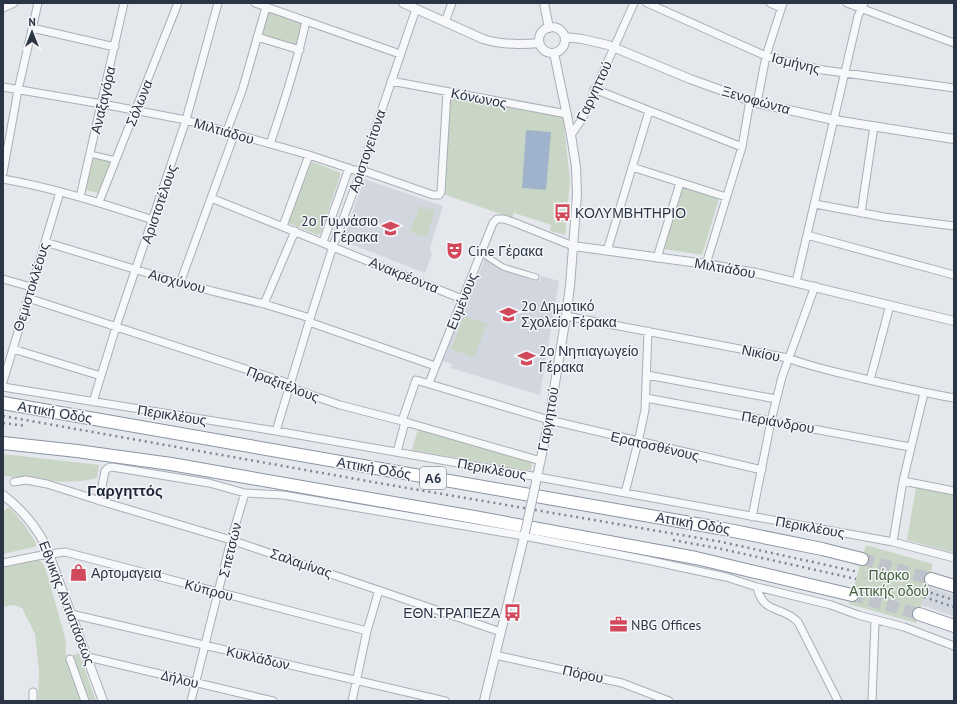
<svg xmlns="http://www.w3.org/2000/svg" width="957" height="704" viewBox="0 0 957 704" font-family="'PT Sans',sans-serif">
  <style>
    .built { fill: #d2d6de }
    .green { fill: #c9d6c5 }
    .water { fill: #9fb4cc }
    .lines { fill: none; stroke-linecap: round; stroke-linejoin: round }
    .motorway-tunnel { stroke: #bfc3cb; stroke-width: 12; stroke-dasharray: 12 6; stroke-linecap: butt }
    .pedestrian-casing { stroke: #a9aeb7; stroke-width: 7 }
    .minor-casing { stroke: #a9aeb7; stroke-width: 9 }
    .tertiary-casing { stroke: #a9aeb7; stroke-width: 10 }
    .motorway-casing { stroke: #8b94a3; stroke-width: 14 }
    .pedestrian { stroke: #f7f8fa; stroke-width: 5 }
    .minor { stroke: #f7f8fa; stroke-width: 7 }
    .tertiary { stroke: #f7f8fa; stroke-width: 8 }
    .motorway { stroke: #fff; stroke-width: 12 }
    .rail { stroke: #7d8696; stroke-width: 2.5; stroke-dasharray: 2 4; stroke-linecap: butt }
    .tertiary-bridge-casing { stroke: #a9aeb7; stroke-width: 10; stroke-linecap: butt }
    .tertiary-bridge { stroke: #f7f8fa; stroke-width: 8 }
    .labels { text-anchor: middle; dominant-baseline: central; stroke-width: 3; stroke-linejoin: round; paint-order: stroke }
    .shield { fill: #f4f6f9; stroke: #676e7b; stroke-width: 1 }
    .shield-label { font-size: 13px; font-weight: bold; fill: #2b3445 }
    .street-label { font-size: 14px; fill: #2b3445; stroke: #f4f6f9 }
    .poi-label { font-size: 14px; fill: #2b3445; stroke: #f4f6f9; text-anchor: start }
    .park-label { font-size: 14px; fill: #3f6138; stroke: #f4f6f9 }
    .neighbourhood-label { font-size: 15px; font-weight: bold; fill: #1d2536; stroke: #f4f6f9 }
  </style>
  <rect width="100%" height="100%" fill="#e4e7ec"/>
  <!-- built -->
  <path class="built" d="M364,179L443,206L430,248L432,254L425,273L343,241Z
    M485,259L503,270L540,281L541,276L559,281L540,395L451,368L452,364L442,361Z
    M927,586L954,595V616L921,605Z"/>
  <!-- green -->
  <path class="green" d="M268,12L302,24L296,46L261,34Z
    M448,94L563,115L570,181L565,235L550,231L551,225L514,213L512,218L443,194Z
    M94,156L112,161L98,193L86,190Z
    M313,162L341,173L321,233L318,235L288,223L309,165L311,163Z
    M683,188L719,199L702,255L664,249Z
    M420,206L435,211L426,237L410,232Z
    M464,316L487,324L474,358L451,349Z
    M418,429L532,462L531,470H526L412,450Z
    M3,454L99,465L97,478C67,486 33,479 3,476Z
    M916,487L954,495V553L907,540Z
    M9,507L24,524L36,543V546L34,547L3,554V512Z
    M866,545L933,564L916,623L849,604Z
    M39,560L42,562L46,570L66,641V657L81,701H38L39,671L35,634L22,608L14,605L3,607V566Z
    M79,653L96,701H90L73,655Z"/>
  <!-- water -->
  <path class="water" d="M526,130L551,132L546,190L522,188Z"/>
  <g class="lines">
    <!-- motorway-tunnel -->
    <path class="motorway-tunnel" d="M862,559L931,579
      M852,595L919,614"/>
    <defs>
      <path id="pedestrian" d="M90,154L116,160
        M481,253L503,267L536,277"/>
      <path id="minor" d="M255,3L400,54
        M647,3L766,56L823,70L954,88
        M770,3L781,8
        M847,3L954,43
        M3,8L14,3
        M445,22L452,3
        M32,28L115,47
        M257,37L300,50
        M391,81L567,114
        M3,87L102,104L186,120L309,155L354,170L367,172L433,195H439L441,192L447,92
        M594,89L742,147
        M757,103L766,56L783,3
        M226,133L242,91L266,7
        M571,135L582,119L634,3
        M270,144C284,103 297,63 306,21
        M632,167L726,197
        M3,173L18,90L38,3
        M3,179C54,188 104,204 153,220
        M80,197L124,3
        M211,198L462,299
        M99,202L178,3
        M815,204L884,217L954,226
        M861,213L874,126
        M283,226L309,155
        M807,235L954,275
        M45,242L180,283L264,304L310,318
        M323,242L349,168
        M607,251L649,111
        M657,258L680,183
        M706,264L742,147L750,100
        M3,279L31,287
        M796,282L858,16L864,3
        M180,283L234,135
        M28,298L285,382L297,390L340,405L402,421L541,461
        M264,304L295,231
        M566,316L788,358C809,366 831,371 852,376C886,384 920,392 954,398
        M309,322L435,366
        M13,349L101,376
        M647,375L776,399
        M870,380L890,305
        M3,382L60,192
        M429,383L493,223L497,219H504L513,222L573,246
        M3,387L276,431L538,477L893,542L954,558
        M646,398L910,447
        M93,402L116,327L186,120L218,3
        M402,421L416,380L549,420L762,470
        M276,431L309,322L333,246L361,171L416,9
        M397,452L405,422
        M903,481L954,491
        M14,482L26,480L47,484L107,503L231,540L501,632
        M625,493L638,442L645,410L648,331
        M99,501L105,471L108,468L112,467L209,483L245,493L283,495L524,536L647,560L726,577L757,587L831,605L858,615L904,627L954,646
        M752,517L771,421L782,377L815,286
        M893,542L903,481L924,393
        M3,563L37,556L65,552L367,631
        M757,587C763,615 782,605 798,622L838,701
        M71,614L445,701
        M495,655L622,683L669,701
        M88,657L273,701
        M70,659L85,701
        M33,692V701
        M191,701L231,540L245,493
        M352,701L367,631L379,590
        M872,701L875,622L876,620"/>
      <path id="tertiary" d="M403,3L483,39C502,45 519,45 539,43
        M544,3L549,28
        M539 40a13 13 0 1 1 26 0a13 13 0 1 1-26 0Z
        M565,37L582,39L608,45L690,79L757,103L834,120L954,139
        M573,246L706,264L756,273L954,321
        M536,482L549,420L566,316L570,286L577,195L576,167L571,135L554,53
        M3,495C22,509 35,525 46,546L103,701
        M484,701L525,533"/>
      <path id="motorway" d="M3,403L719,528L822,549L862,559
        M3,443L77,451L171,464L474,517L696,558L852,595
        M931,579L954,586
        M919,614L954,626"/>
    </defs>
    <!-- pedestrian casing -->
    <use href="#pedestrian" class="pedestrian-casing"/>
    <!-- minor casing -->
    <use href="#minor" class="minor-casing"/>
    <!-- tertiary casing -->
    <use href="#tertiary" class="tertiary-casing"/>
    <!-- motorway casing -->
    <use href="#motorway" class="motorway-casing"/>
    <!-- pedestrian -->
    <use href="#pedestrian" class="pedestrian"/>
    <!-- minor -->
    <use href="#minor" class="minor"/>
    <!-- tertiary -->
    <use href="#tertiary" class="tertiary"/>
    <!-- motorway -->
    <use href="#motorway" class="motorway"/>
    <!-- rail -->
    <path class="rail" d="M3,416L384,484L722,542L858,572
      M3,423L27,426
      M673,540L722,549L856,579
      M925,591L954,600
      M924,597L954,607"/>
    <defs>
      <path id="tertiary-bridge" d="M525,533L536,482"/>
    </defs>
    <!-- tertiary-bridge casing -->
    <use href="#tertiary-bridge" class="tertiary-bridge-casing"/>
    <!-- tertiary-bridge -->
    <use href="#tertiary-bridge" class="tertiary-bridge"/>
  </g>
  <!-- icons -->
  <defs>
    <symbol id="bus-bare" viewBox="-9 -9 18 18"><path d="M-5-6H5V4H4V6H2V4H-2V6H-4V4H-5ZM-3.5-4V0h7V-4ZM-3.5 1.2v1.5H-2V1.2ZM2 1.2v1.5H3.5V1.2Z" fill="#d1495b" stroke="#f4f6f9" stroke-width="2.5" paint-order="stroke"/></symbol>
    <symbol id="school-bare" viewBox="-9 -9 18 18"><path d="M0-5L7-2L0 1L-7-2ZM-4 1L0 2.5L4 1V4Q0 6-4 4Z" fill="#d1495b" stroke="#f4f6f9" stroke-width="2.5" paint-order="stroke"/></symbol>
    <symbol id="theatre-bare" viewBox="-9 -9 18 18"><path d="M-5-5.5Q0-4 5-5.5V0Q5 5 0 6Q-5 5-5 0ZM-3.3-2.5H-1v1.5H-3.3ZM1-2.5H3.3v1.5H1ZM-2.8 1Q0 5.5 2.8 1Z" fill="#d1495b" stroke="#f4f6f9" stroke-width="2.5" paint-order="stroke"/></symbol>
    <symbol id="shop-bare" viewBox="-9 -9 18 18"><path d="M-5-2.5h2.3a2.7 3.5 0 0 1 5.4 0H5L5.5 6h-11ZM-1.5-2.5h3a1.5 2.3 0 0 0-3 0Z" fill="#d1495b" stroke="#f4f6f9" stroke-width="2.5" paint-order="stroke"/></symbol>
    <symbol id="office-bare" viewBox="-9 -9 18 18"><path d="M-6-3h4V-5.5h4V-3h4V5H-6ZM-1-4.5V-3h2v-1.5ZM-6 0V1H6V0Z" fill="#d1495b" stroke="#f4f6f9" stroke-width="2.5" paint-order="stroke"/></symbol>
  </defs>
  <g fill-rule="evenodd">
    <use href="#bus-bare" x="550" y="200" width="25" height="25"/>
    <use href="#school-bare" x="378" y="216" width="25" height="25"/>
    <use href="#theatre-bare" x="442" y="238" width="25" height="25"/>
    <use href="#school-bare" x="496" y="302" width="25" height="25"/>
    <use href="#school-bare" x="514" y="346" width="25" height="25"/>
    <use href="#shop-bare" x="66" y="560" width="25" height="25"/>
    <use href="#bus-bare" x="500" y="600" width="25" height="25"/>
    <use href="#office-bare" x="606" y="612" width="25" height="25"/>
  </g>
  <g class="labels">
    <!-- shield labels -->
    <rect class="shield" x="420" y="467" width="26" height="22" rx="3"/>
    <g class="shield-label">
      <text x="433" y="478">Α6</text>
    </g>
    <!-- street labels -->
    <g class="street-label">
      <text transform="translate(796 63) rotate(14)">Ισμήνης</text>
      <text transform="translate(594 91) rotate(-65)">Γαργηττού</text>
      <text transform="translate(479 98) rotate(11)">Κόνωνος</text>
      <text transform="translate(103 100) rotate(-77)">Αναξαγόρα</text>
      <text transform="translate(756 100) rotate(16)">Ξενοφώντα</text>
      <text transform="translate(139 103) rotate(-68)">Σόλωνα</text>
      <text transform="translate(224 131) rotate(16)">Μιλτιάδου</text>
      <text transform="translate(367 151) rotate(-71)">Αριστογείτονα</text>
      <text transform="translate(159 204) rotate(-71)">Αριστοτέλους</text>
      <text transform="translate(725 268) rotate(10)">Μιλτιάδου</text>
      <text transform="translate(404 275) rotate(22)">Ανακρέοντα</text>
      <text transform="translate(177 281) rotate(15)">Αισχύνου</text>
      <text transform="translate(31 287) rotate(-73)">Θεμιστοκλέους</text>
      <text transform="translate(462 301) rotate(-68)">Ευμένους</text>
      <text transform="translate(761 353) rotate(11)">Νικίου</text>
      <text transform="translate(283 384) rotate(21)">Πραξιτέλους</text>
      <text transform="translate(55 412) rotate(10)">Αττική Οδός</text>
      <text transform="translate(172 415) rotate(9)">Περικλέους</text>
      <text transform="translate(548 419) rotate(-80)">Γαργηττού</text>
      <text transform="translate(778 422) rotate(10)">Περιάνδρου</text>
      <text transform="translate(655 446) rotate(13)">Ερατοσθένους</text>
      <text transform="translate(374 468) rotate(10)">Αττική Οδός</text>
      <text transform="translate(492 469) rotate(10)">Περικλέους</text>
      <text transform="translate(693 523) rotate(10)">Αττική Οδός</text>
      <text transform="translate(810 527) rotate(10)">Περικλέους</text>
      <text transform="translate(230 550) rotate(-76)">Σπετσών</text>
      <text transform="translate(301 563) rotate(19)">Σαλαμίνας</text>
      <text transform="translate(209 590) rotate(15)">Κύπρου</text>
      <text transform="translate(67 603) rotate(69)">Εθνικής Αντιστάσεως</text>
      <text transform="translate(258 658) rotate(13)">Κυκλάδων</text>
      <text transform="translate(583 674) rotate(12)">Πόρου</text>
      <text transform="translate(180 679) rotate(14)">Δήλου</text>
    </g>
    <!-- poi labels -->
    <g class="poi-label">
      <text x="575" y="213">ΚΟΛΥΜΒΗΤΗΡΙΟ</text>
      <text x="378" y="221" text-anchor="end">2ο Γυμνάσιο<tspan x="378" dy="16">Γέρακα</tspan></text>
      <text x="468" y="251">Cine Γέρακα</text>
      <text x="521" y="306">2ο Δημοτικό<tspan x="521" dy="16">Σχολείο Γέρακα</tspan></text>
      <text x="539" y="351">2ο Νηπιαγωγείο<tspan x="539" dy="16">Γέρακα</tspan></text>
      <text x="91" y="573">Αρτομαγεια</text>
      <text x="500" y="613" text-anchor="end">ΕΘΝ.ΤΡΑΠΕΖΑ</text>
      <text x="631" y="625">NBG Offices</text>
    </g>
    <!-- park labels -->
    <g class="park-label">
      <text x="889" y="575">Πάρκο<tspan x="889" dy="16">Αττικής οδού</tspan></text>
    </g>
    <!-- neighbourhood labels -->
    <g class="neighbourhood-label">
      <text x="125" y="490">Γαργηττός</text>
    </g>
  </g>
  <!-- border -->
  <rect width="957" height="704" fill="none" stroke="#2b3445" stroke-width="8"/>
  <!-- north arrow -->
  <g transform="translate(32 32)" stroke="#f4f6f9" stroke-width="3" paint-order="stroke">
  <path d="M0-3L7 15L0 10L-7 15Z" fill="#2b3445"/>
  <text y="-6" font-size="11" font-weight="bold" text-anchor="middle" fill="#2b3445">N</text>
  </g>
</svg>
